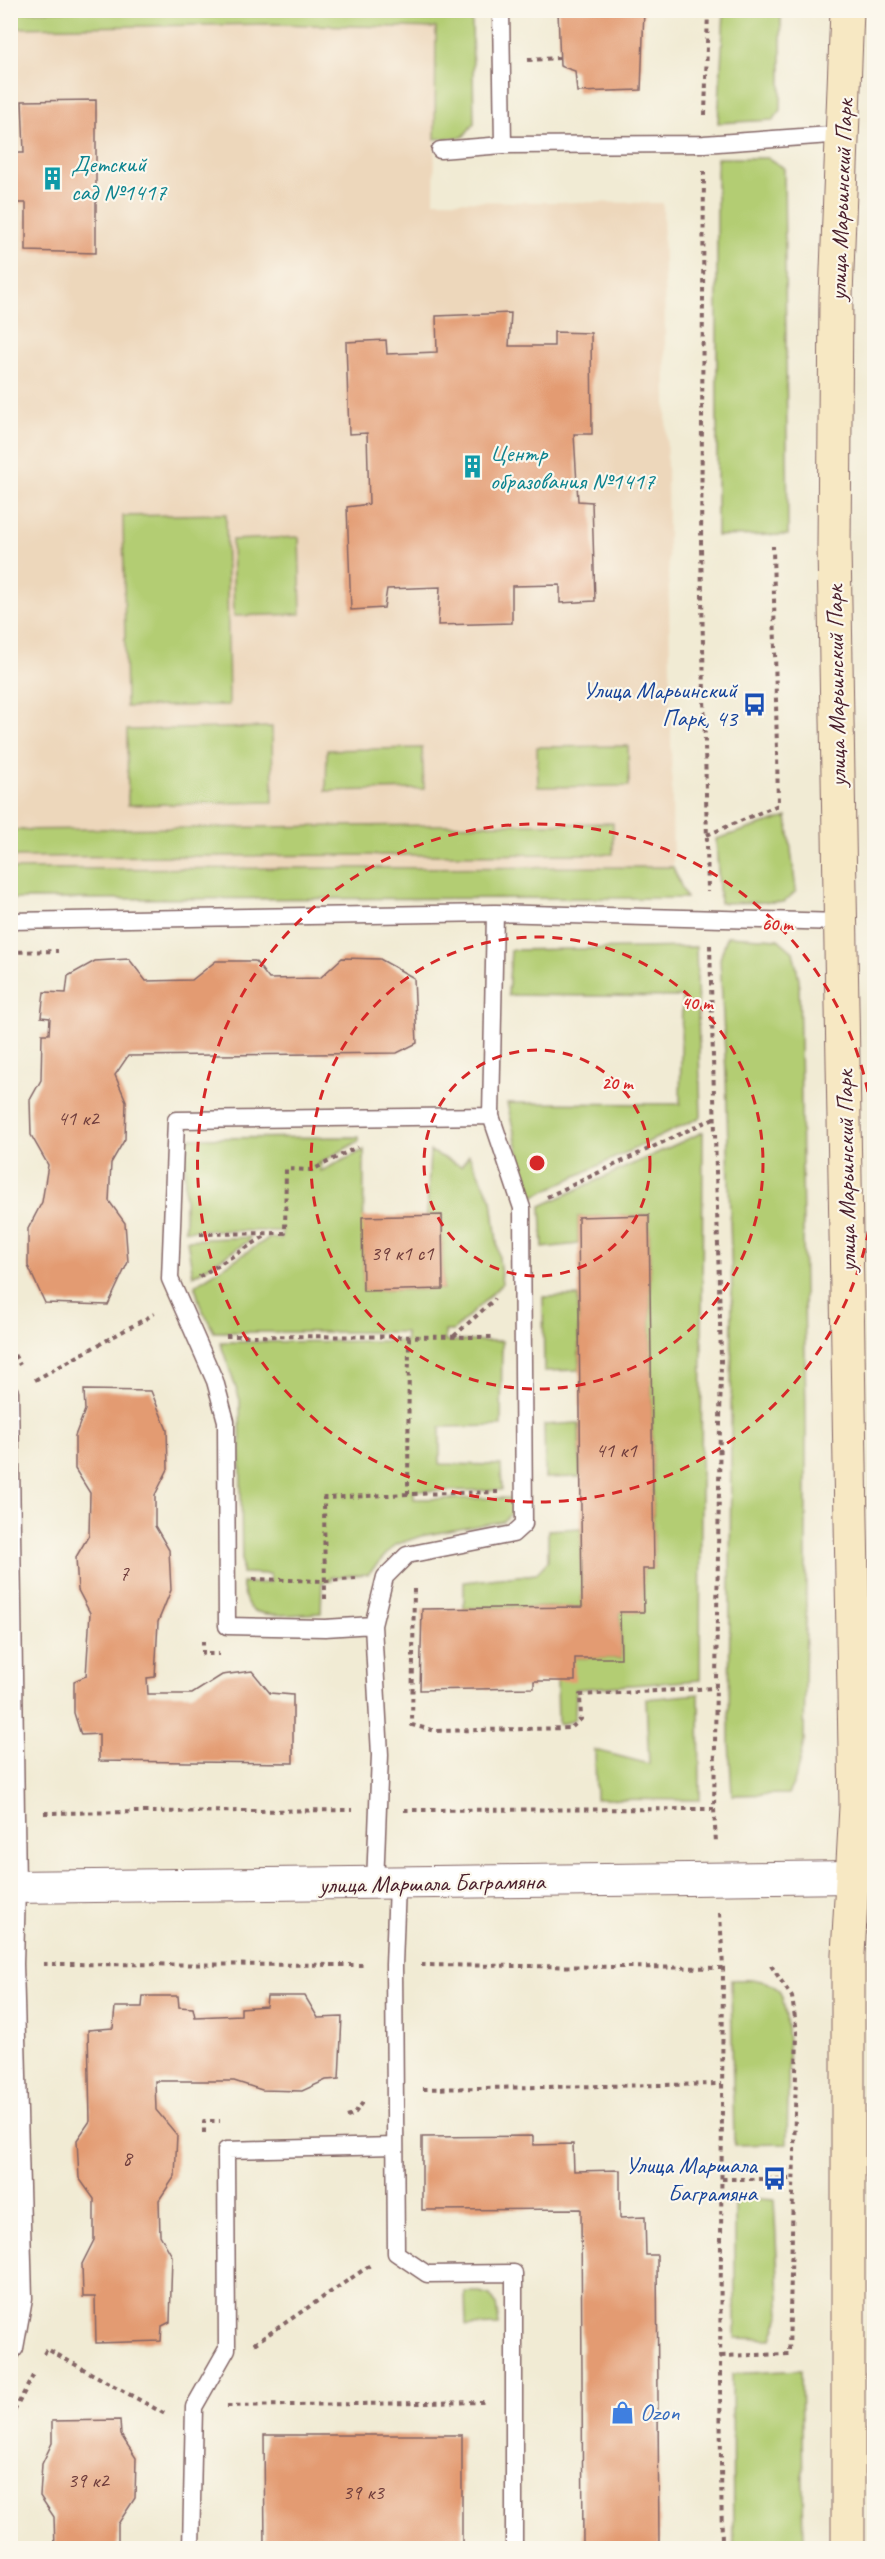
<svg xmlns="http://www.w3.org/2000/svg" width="885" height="2559" viewBox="0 0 885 2559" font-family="Caveat,sans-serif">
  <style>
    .built { fill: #edd7bb }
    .green { fill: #b3cd73; stroke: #7e764f; stroke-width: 1.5 }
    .building { fill: #e39b72 }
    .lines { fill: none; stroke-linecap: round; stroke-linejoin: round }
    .lane-casing { stroke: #846666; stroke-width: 19 }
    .street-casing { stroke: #846666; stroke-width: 34 }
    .secondary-casing { stroke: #846666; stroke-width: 35 }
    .path { stroke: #846666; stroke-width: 4; stroke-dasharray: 4.5 4.5; stroke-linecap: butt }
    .lane { stroke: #fff; stroke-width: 16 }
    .street { stroke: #fff; stroke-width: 32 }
    .secondary { stroke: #f7e8c3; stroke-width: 33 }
    .ring { fill: none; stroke: #d62828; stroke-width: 3; stroke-dasharray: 10 8 }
    .labels { text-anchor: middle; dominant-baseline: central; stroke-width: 4.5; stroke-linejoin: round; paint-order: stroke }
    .number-label { font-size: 21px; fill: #703e3d }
    .culture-label { font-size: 24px; fill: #0d838f; stroke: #fbf7ec; text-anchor: start }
    .street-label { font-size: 24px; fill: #4a1f2b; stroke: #fbf7ec }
    .transit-label { font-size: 24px; fill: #164399; stroke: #fbf7ec; text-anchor: end }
    .shop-label { font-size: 24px; fill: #366cbe; stroke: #fbf7ec; text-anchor: start }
    .centre { fill: #d62828; stroke: #fbf7ec; stroke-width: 3 }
    .ring-label { font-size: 18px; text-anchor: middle; font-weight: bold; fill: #d62828; stroke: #fbf7ec; stroke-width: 4.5; stroke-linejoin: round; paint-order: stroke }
  </style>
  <rect width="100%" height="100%" fill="#fbf7ec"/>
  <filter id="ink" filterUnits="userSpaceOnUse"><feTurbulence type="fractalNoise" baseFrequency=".0167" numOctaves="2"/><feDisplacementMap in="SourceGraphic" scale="12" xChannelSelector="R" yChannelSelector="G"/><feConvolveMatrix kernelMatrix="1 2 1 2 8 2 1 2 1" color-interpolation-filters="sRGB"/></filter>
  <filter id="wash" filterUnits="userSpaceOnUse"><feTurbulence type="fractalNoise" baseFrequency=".008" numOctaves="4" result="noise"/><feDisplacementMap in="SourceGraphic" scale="24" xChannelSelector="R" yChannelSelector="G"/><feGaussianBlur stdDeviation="1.35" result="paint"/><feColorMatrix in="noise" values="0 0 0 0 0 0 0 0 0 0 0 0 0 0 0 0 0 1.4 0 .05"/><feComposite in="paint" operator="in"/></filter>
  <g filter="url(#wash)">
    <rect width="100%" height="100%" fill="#f1ebd4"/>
    <!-- built -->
    <path class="built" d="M273,24L437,28L434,201L663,203L673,867L11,869L10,28Z"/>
    <!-- green -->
    <path class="green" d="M86,10L467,11L472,18L474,123L463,137L435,139L436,28L273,24L11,28V12Z
      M724,11H781V110L773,120L718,123Z
      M717,158H768L784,168L788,535L717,536Z
      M226,514L229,705L126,707L123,516Z
      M299,537L301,614L234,616L232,540Z
      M272,727L273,802L128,805L127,730Z
      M628,746L629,786L538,787L537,747Z
      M422,748L424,789L326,791L327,750Z
      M787,817L796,891L784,902L720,903L716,839Z
      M613,823V854L11,857V830Z
      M673,867L686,898L10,899L11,869Z
      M727,936L778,939L793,952L799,979L806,1416V1624L804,1742L795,1780L788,1794L732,1795L729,1741L732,1291L726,1072L720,959Z
      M696,947L701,1117L530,1198L507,1103L680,1104L682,997L508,995L511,950Z
      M703,1132L700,1680L576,1689L575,1718L569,1722L558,1724L557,1680L575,1658H621L620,1612H643V1569L654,1568L649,1215L578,1217V1244L543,1248L541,1206Z
      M359,1137V1141L318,1164H321V1171L364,1150L363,1291L443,1289L442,1216L427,1215L430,1151L461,1166L469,1155L492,1200L502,1284L453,1331H445V1341H502L501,1426L440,1427V1464L501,1465L502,1490L414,1491V1499L515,1498L514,1511L503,1521L421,1536L395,1545L368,1574L331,1577V1581L322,1582L321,1613C304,1614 267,1618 253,1610C245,1605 244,1592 242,1583H269L270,1574L242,1573L240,1400L220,1342L406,1341L405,1332H214L200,1305L195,1285L269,1238L281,1239L282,1231L185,1230V1138Z
      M250,1237L249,1241L193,1276L187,1240Z
      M578,1296L579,1370L544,1371L543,1297Z
      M579,1423L580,1477L545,1478L544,1425Z
      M581,1528L582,1607L464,1608V1582L536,1574L548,1561V1530Z
      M699,1694L700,1800L596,1799L595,1750L649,1764L646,1699Z
      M731,1980C746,1980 768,1977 779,1991C793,2011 787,2115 787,2144L734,2145Z
      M735,2197L774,2200L780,2316L772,2339L735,2338Z
      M465,2292H480L490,2295L496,2304L499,2325L466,2326Z
      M801,2370L804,2548H733L732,2374Z"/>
    <g id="blocks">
      <!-- building -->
      <path class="building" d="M558,10H644L641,90L577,92L575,71L560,66Z
        M96,100V253L26,251V203H10V153H24L22,101Z
        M511,313L509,346H554V332L591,333L592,434H574L578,501L592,502L595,601L560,603V585L512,586V623L438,625L440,587L387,589L384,608L351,610L347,507L369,504L367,433L349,434L346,342L386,340L387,354L437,352L436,316Z
        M342,958L380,959L414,978L417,1043L397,1053L128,1056L115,1075L126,1101L125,1139L111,1163L109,1201L125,1223L128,1262L108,1305L45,1303L28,1266V1229L42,1202L48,1165L31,1135L30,1100L41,1080L42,1034H49L50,1018L41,1017L44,992L66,993L68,976L95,961L129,959L146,981L192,980L216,961H255L269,979L320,978Z
        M442,1215L443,1289L363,1291L362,1217Z
        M649,1215L654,1569H643L644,1612H620L621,1658H575V1681H534V1688L420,1690L422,1609L582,1607L578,1217Z
        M84,1390L151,1391L167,1430L168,1469L155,1495V1526L169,1550L171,1590L158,1622L155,1677L147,1678L148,1694H192L222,1675L252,1671L270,1693L293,1695V1763L99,1761V1734L81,1735L74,1713V1681L86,1676L90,1613L78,1590L76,1557L89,1535L90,1493L75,1469V1436L85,1410Z
        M143,1996H178L179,2007L193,2008L195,2017L241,2015V2008L266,2006L267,1996H305L318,2018L342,2017L339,2079L326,2080L302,2091L262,2090L234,2081H155L156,2110L177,2135L175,2176L159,2200L160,2235L172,2256L170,2322L162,2326L161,2341L96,2343L95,2297H83L82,2264L94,2240V2199L79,2178L77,2140L90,2121L88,2030L113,2028L115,2007H142Z
        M533,2136V2145L573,2144L574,2171L620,2170V2218L645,2217L646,2255H657L659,2548H583L581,2209L422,2210V2137Z
        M120,2420L121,2435L136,2458L135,2498L118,2524V2548H55L54,2517L40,2496L42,2464L52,2443V2421Z
        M264,2435H462V2548H265Z"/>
    </g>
  </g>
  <g filter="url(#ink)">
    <use href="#blocks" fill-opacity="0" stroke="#846666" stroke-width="1.5"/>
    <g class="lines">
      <defs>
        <path id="lane" d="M501,10L503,145
          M440,150L503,145L704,144L844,134
          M10,921L495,913L841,922
          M10,1392L17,1887L15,1964L24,2298L15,2348L10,2355
          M373,1625L325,1628L227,1626L226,1421L215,1381L170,1279L176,1120L491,1116
          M375,1884L380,1755L373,1625L385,1577L407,1555L513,1534L524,1524L522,1208L491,1116L495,913
          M397,1884L394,1965L396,2253L427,2274L514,2273V2548
          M191,2548L194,2407L227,2349L226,2150L395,2146"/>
        <path id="street" d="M10,1887L853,1877"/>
        <path id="secondary" d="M847,10L836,296L834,547L856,1807L848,1954V2548"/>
      </defs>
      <!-- lane casing -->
      <use href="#lane" class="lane-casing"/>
      <!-- street casing -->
      <use href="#street" class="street-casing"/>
      <!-- secondary casing -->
      <use href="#secondary" class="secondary-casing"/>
      <!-- path -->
      <path class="path" d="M528,60L559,58
        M705,115L708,10
        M704,171L701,547L708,892
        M707,835L778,805L773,546
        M710,945L721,1359L714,1809L716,1843
        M10,952L58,951
        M547,1197L714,1118
        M200,1234L285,1233L286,1169L312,1170L357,1147
        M199,1277L267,1235
        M226,1336L495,1337
        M454,1336L495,1299
        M409,1337L408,1494L498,1492
        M10,1347L20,1365
        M35,1380L154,1314
        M253,1579L325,1581L356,1579
        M414,1589L412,1725L436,1731L571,1728L581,1719L580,1695L716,1688
        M325,1599L324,1498L408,1494
        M203,1641V1654H219
        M404,1810L714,1809
        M44,1813L352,1810
        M720,1913L723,1968L720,2377L722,2548
        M43,1964L366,1965
        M421,1965L723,1968
        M423,2089L722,2084
        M347,2117L353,2115L365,2100
        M204,2133V2121H220
        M722,2179H792
        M254,2344L372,2264
        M44,2354L47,2349L165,2414
        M721,2356L789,2354L797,2032L792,1997L770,1964
        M227,2406L487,2402
        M10,2419L35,2372"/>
      <!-- lane -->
      <use href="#lane" class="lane"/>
      <!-- street -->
      <use href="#street" class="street"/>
      <!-- secondary -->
      <use href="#secondary" class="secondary"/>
    </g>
  </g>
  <!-- distance rings -->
  <g class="ring">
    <circle cx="537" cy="1163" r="113"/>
    <circle cx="537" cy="1163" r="226"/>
    <path d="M874 1195A339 339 0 1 1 874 1131"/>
  </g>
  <!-- icons -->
  <defs>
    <symbol id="building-bare" viewBox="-9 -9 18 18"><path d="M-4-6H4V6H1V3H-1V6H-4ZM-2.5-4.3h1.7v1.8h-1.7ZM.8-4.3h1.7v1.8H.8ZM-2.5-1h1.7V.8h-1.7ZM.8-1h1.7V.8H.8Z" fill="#0f9aa8" stroke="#fbf7ec" stroke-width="2.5" paint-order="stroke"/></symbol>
    <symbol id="bus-bare" viewBox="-9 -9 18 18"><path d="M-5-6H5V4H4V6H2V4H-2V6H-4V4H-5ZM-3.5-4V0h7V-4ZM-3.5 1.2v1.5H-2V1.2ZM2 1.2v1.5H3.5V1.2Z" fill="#1a4fb4" stroke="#fbf7ec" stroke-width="2.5" paint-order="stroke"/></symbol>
    <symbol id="shop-bare" viewBox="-9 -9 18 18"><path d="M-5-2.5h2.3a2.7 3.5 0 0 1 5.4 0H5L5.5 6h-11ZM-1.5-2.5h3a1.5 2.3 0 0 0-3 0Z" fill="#3f7fe0" stroke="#fbf7ec" stroke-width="2.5" paint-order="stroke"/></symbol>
  </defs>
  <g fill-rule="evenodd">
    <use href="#building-bare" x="36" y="162" width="33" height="33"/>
    <use href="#building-bare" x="456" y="450" width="33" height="33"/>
    <use href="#bus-bare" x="738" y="688" width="33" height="33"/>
    <use href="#bus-bare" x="758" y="2162" width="33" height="33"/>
    <use href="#shop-bare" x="606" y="2396" width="33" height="33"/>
  </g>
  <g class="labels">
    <!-- number labels -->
    <g class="number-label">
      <text x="78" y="1118">41 к2</text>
      <text x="402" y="1253">39 к1 с1</text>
      <text x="616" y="1450">41 к1</text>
      <text x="124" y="1573">7</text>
      <text x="127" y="2158">8</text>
      <text x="88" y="2480">39 к2</text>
      <text x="363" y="2492">39 к3</text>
    </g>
    <!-- culture labels -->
    <g class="culture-label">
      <text x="71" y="164">Детский<tspan x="71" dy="28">сад №1417</tspan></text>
      <text x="490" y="453">Центр<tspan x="490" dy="28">образования №1417</tspan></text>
    </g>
    <!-- street labels -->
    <g class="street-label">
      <text transform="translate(841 200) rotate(-88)">улица Марьинский Парк</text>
      <text transform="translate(836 686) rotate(-91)">улица Марьинский Парк</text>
      <text transform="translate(846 1171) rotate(-91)">улица Марьинский Парк</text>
      <text transform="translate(432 1883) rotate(-1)">улица Маршала Баграмяна</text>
    </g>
    <!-- transit labels -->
    <g class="transit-label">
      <text x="737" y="690">Улица Марьинский<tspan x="737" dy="28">Парк, 43</tspan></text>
      <text x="757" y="2165">Улица Маршала<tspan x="757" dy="28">Баграмяна</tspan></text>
    </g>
    <!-- shop labels -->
    <g class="shop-label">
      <text x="640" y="2412">Ozon</text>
    </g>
  </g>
  <circle cx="537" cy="1163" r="9" class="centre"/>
  <g class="ring-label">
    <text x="777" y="930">60 m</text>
    <text x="697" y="1009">40 m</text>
    <text x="617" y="1089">20 m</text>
  </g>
  <!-- margin -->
  <rect width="885" height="2559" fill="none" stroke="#fbf7ec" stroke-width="36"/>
</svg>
